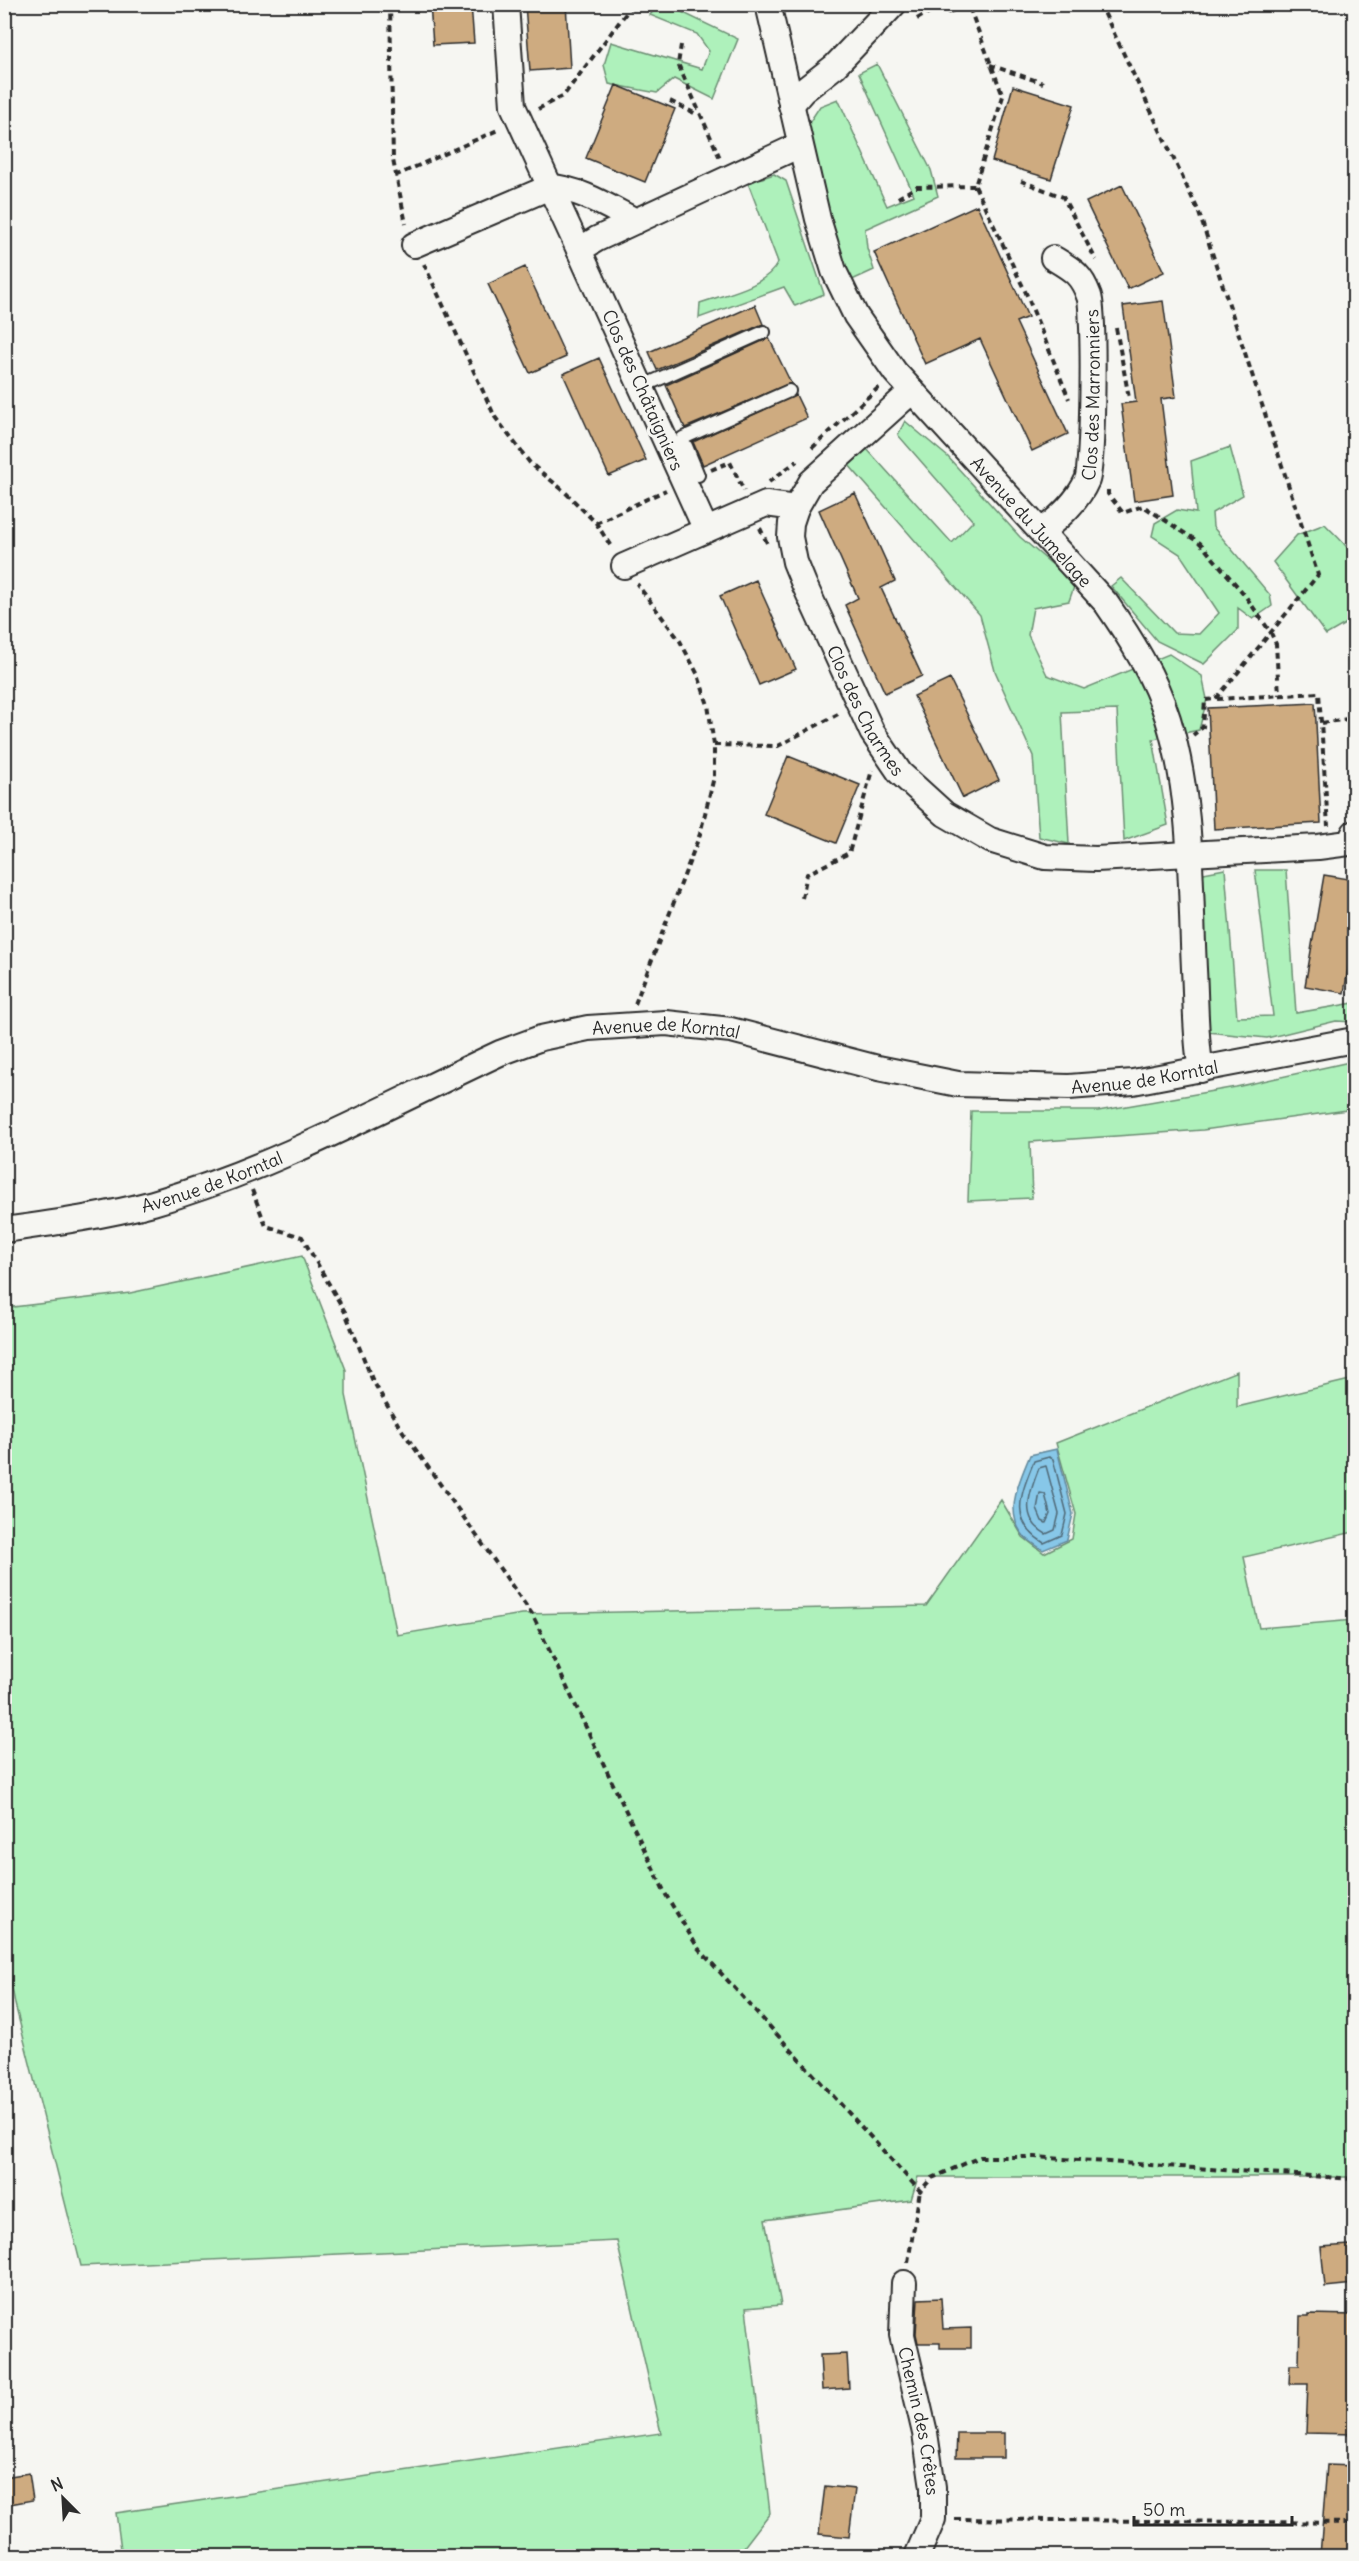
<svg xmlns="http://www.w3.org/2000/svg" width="1359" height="2561" viewBox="0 0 1359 2561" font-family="Delius,sans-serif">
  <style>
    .green { fill: #aef1bb; stroke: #6c8e73; stroke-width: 1.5 }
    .water { fill: #87c7e8; stroke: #62899c; stroke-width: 1.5 }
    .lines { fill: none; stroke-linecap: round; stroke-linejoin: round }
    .shore { stroke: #506977; stroke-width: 1.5 }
    .building { fill: #ceab80; stroke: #2b2b2b; stroke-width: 1.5 }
    .service-casing { stroke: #2b2b2b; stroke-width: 16 }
    .minor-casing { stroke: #2b2b2b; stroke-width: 28 }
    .path { stroke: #2b2b2b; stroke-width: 4; stroke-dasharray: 6 4.5; stroke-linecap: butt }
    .service { stroke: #f6f6f2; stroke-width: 12 }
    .minor { stroke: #f6f6f2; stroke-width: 24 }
    .labels { text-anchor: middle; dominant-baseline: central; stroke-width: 6; stroke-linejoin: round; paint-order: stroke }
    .street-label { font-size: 18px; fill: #2b2b2b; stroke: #f6f6f2 }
  </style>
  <rect width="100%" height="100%" fill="#f6f6f2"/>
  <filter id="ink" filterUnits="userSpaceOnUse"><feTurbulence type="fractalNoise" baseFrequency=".0167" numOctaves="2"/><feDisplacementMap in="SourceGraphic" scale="12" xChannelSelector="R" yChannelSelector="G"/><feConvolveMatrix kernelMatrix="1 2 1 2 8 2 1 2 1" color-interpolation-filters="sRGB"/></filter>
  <g filter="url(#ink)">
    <!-- green -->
    <path class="green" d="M658,5H667L738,39L714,99L674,79L657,93L609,84L604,65L611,42L702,69L709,51L697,34L650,15Z
      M877,64L931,170L938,196L865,229L867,248L874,270L850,281L819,183L809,123L820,106L838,99L887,206L914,195L859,73Z
      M774,174L786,181L824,294L795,306L784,287L699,318L700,303C725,294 766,287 778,262L748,183Z
      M905,421L948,457L1020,537L1075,584L1069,601L1033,608L1028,635L1047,675L1084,689L1169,654L1202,676L1207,699L1199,730L1153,739L1168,825L1124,841L1117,710L1062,712L1069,844L1039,837L1033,756L995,671L980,615L848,464L866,448L952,543L973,521L898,435Z
      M1230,447L1243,495L1212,513L1213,527L1270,595L1272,606L1253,619L1238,608V630L1204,664L1157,641L1111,586L1121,578L1174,633L1199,634L1219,613L1180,554L1152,536L1155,523L1177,510L1196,513L1191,461Z
      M1325,524C1332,532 1342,540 1348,549C1358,566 1358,601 1352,620L1326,635L1273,562L1297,535Z
      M1225,869L1237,1017L1273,1016L1255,870H1286L1296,1013L1354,1003V1022L1336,1021L1267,1038L1208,1032L1198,874Z
      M1354,1061V1109L1203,1130L1030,1142L1032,1198L968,1201L971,1111H1098L1236,1087Z
      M302,1256L346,1370V1395L397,1635L522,1614L926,1606L1001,1500L1023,1537L1044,1553L1072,1539L1076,1514L1056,1443L1237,1371V1407L1354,1379V1532L1244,1557L1259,1628L1354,1620V2177H918L911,2200L765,2220L781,2305L746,2308L770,2513L737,2556H461L460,2549L393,2556H122L116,2513L661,2433L617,2241L81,2266L15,2004L5,1950V1308L130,1293Z"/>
    <!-- water -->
    <path class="water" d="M1057,1449L1073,1514L1067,1540L1043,1550C1037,1546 1029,1541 1024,1536C1003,1512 1020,1480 1030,1455Z"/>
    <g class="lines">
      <!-- shore -->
      <path class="shore" d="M1049,1457L1053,1459L1067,1514L1062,1535L1044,1543C1008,1521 1021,1494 1034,1461Z
        M1046,1466L1059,1514L1055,1530L1046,1534C1018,1518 1030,1492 1039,1468Z
        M1040,1493L1045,1494L1050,1514L1046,1523L1042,1521L1037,1509Z"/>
    </g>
    <!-- building -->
    <path class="building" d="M430,4H471L474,43L433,45Z
      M525,4H566L570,68L530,71Z
      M616,85L675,109L645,182L586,158Z
      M1013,86L1074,105L1051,179L992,161Z
      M1122,185L1164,272L1128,289L1086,202Z
      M977,205L1028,317L1016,322L1068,434L1032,451L980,339L925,364L874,252Z
      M525,267L566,357L530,373L488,284Z
      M1163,301L1176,397L1161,399L1173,495L1134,501L1121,404L1136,402L1123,306Z
      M755,305L763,324L657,370L649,352Z
      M769,338L791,383L685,428L666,385Z
      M599,358L646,460L609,476L563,374Z
      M796,395L807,418L703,465L693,442Z
      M855,493L895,581L881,588L922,676L885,693L845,605L858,598L819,510Z
      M756,580L796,669L759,685L720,596Z
      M950,679L999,780L963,798L914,696Z
      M1315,703L1321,823L1214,829L1208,708Z
      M788,756L860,785L836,843L764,814Z
      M1324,875L1354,880V932L1344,993L1305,986Z
      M1350,2245L1354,2284L1325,2287L1321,2247Z
      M941,2298L943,2329L971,2328V2348H940V2343H918L916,2334L918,2299Z
      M1309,2314L1354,2315V2434L1306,2433L1308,2384H1289L1290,2365H1299L1300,2316H1309Z
      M847,2354L849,2388L822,2390L820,2355Z
      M957,2433H1004V2458H956Z
      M1327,2465L1354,2466V2556H1320Z
      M29,2473L33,2500L4,2505V2477Z
      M825,2486L855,2489L849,2537L819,2534Z"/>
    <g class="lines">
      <defs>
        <path id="service" d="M641,387L764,332
          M686,446L698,475
          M684,465L683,438L789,391"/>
        <g id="minor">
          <path id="s1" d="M768,4L818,219L834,271L856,316L895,372L1106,603C1131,639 1155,677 1168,719C1193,800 1190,886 1194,969C1196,1003 1195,1037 1201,1070"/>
          <path d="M791,105L803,91L835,66L894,4"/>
          <path d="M414,245L550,187L513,106L506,4"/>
          <path d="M579,250L550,187C579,188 610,208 636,221"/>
          <path id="s2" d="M912,391L811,482L796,508L791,523L790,537L795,562L804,584L872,732L900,773L945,814L990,840L1045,857L1096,859L1318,847L1349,843L1354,833"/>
          <path d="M706,530L579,250L597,239L800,145"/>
          <path id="s3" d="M1042,531C1060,517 1078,501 1087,480C1093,465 1095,312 1089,296C1081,274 1073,270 1053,258"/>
          <path d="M624,566L766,504L796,508"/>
          <path id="s4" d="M4,1230C54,1223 105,1216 153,1203C274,1168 387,1106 500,1053L541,1038L588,1028L666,1023L731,1030L878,1068L958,1084L1069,1087L1133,1082L1354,1040"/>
          <path id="s5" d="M904,2283L902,2335L925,2433L933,2487V2519L917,2556"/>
        </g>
      </defs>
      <!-- service casing -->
      <use href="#service" class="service-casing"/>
      <!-- minor casing -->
      <use href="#minor" class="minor-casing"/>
      <!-- path -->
      <path class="path" d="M390,4L393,160L406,224
        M943,4L947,13L968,4
        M1100,4L1198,210L1318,575L1216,699L1205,700L1203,727L1193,735
        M917,19L943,4
        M681,45L678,64L720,158
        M990,65L1043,83
        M670,101L698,115
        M538,109L564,95L633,4
        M395,176L500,129
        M1021,181L1063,197L1096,260
        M975,186L1026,293L1069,399
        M898,198L916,187L975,186L1003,96L968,4
        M424,264L495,417L530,463L564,491L596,523L612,548
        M1116,328L1129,398
        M812,448L879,387
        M711,470L730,462L744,491
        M769,482L797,461
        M1108,490V494L1123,513L1143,506L1200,543L1244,594L1271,633L1276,644L1279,695
        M596,523L666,490
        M760,528L767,543
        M1217,699L1319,693L1328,826
        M1322,723L1354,718
        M714,745L778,746L840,713
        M802,898L807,874L849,853L872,770
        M635,1004L700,834L714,777V745L708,705L698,675L680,641L637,584
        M252,1190L266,1226L302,1237L345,1312L372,1379L399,1426L532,1614L666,1895L698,1948L920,2191L932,2178L980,2157H1035L1354,2179
        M908,2262L920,2191
        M955,2519L1354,2523"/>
      <!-- service -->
      <use href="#service" class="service"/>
      <!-- minor -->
      <use href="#minor" class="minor"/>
    </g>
  </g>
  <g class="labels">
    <!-- street labels -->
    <g class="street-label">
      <text transform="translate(643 390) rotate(66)">Clos des Châtaigniers</text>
      <text stroke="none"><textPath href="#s3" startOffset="154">Clos des Marronniers</textPath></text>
      <text stroke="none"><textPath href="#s1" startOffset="596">Avenue du Jumelage</textPath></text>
      <text stroke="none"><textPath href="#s2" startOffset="386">Clos des Charmes</textPath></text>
      <text stroke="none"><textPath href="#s4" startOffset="700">Avenue de Korntal</textPath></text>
      <text stroke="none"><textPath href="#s4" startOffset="1186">Avenue de Korntal</textPath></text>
      <text stroke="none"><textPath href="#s4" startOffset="214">Avenue de Korntal</textPath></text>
      <text stroke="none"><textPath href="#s5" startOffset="140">Chemin des Crêtes</textPath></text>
    </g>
  </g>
  <!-- margin -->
  <rect width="1359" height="2561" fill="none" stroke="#f6f6f2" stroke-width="24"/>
  <rect x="12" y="12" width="1335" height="2537" fill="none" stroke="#2b2b2b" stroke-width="2" filter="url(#ink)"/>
  <!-- north arrow -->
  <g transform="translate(63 2498) rotate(336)" stroke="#f6f6f2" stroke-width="4.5" paint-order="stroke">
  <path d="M0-4.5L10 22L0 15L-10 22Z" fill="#2b2b2b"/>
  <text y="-9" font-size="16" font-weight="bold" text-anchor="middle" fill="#2b2b2b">N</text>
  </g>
  <!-- scale -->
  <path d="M1134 2516v9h158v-9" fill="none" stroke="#2b2b2b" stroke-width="3"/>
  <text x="1143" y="2516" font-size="18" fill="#2b2b2b" stroke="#f6f6f2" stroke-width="4.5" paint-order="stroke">50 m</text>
</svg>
